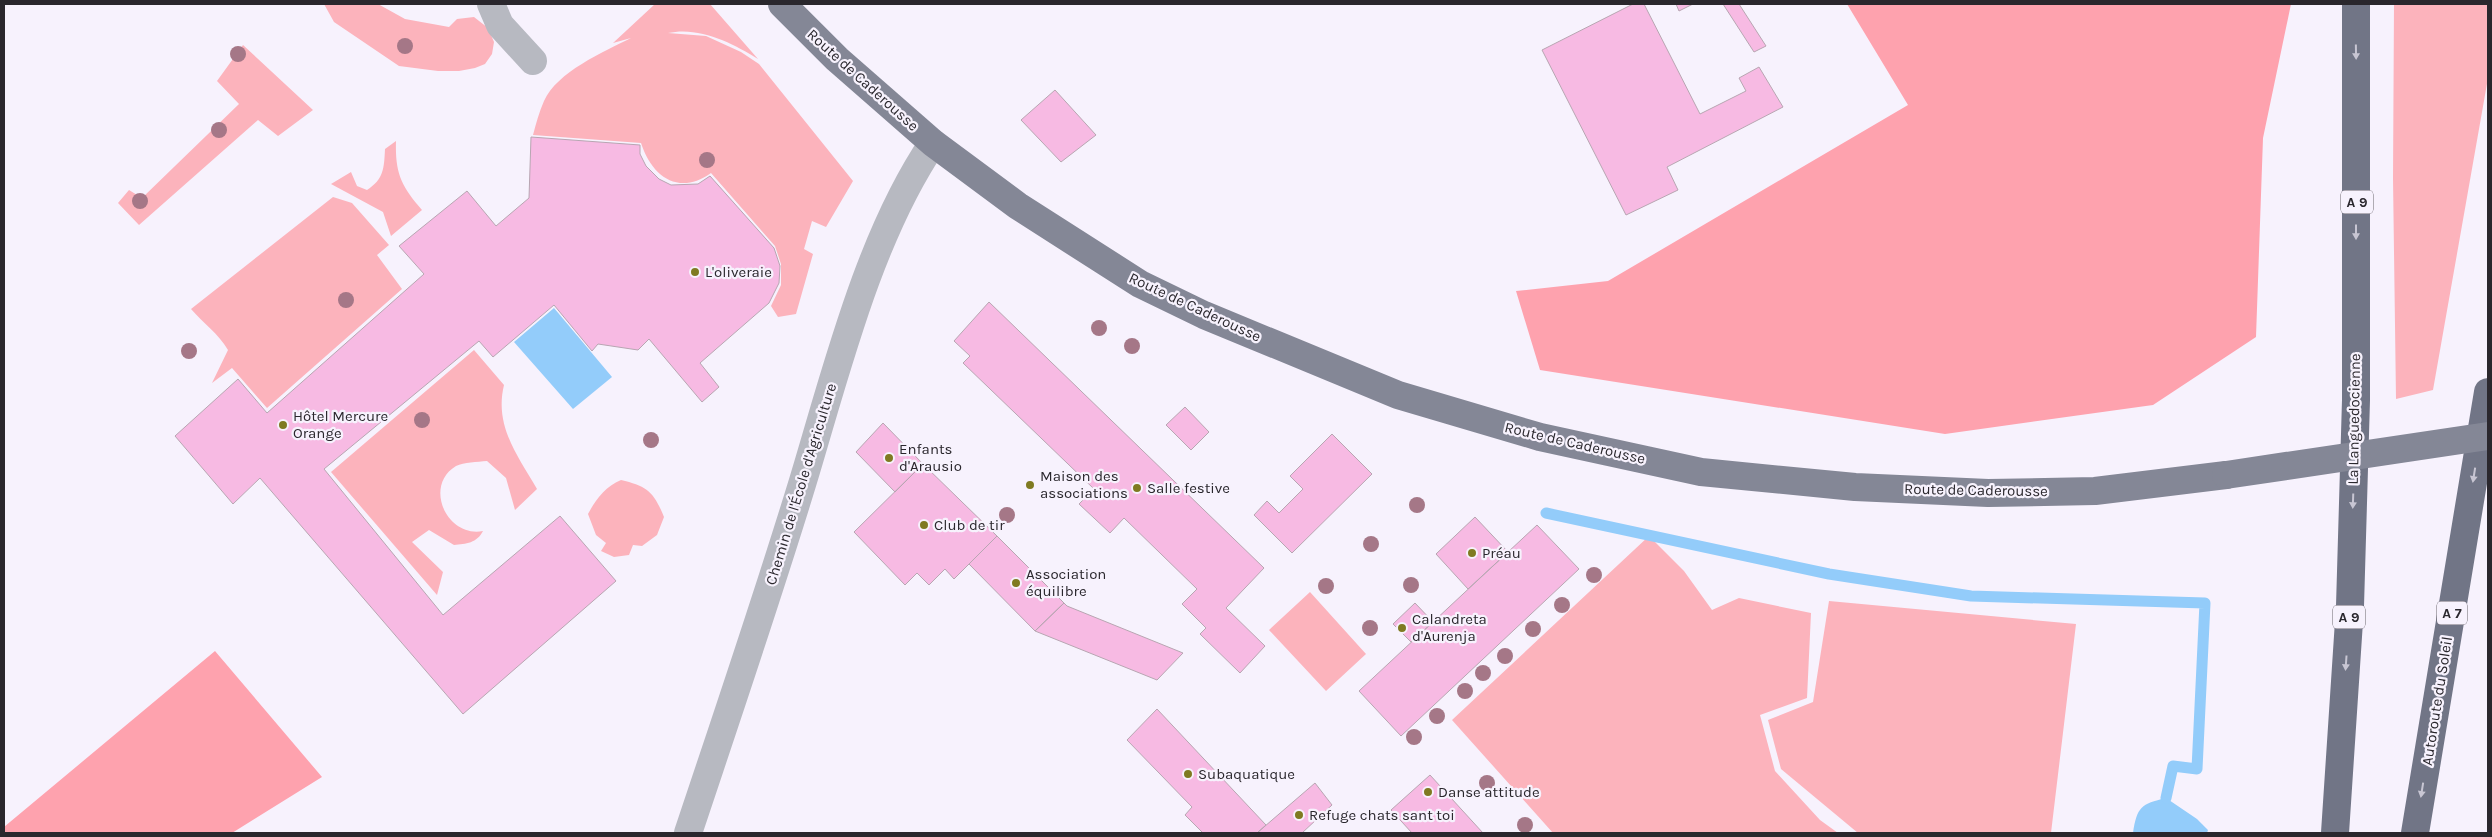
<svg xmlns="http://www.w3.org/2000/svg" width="2492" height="837" viewBox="0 0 2492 837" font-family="Karla,sans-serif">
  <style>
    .green { fill: #fcb3bc }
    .forest { fill: #fea2ae }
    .water { fill: #93ccfa }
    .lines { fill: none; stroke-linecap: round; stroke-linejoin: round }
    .stream { stroke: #93ccfa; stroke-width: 11 }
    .building { fill: #f7bae3; stroke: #b8a6b2 }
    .minor { stroke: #b7b9c1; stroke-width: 28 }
    .major { stroke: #848796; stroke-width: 28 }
    .highway { stroke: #717586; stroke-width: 28 }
    .major-bridge { stroke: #848796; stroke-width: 28 }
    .tree { fill: #a57787 }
    .oneway { fill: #c8c6d3 }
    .poi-dot { fill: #7f7a21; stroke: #f7f2fd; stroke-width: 2 }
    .labels { text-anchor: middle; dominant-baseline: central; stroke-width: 4.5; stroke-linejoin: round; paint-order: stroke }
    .shield { fill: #f7f2fd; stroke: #68646b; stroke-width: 1 }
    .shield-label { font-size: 14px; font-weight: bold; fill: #2a272d }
    .street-label { font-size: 15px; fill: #2a272d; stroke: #f7f2fd }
    .poi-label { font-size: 15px; fill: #2a272d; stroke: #f7f2fd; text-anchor: start }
  </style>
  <rect width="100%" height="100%" fill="#f7f2fd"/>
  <!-- green -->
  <path class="green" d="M324,4H378L405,19L449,27L457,19L474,17L488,28L494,42L492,54L485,64L475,68L459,71H438L399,66L334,22Z
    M655,4H710L758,59C733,43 699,26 668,33L706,36L741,52L759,64L853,181L826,227L812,221L804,249L813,254L796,314L778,317L771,306L781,285V264L775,246L711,173C679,196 652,177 641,143L533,135C536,124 539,112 544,101C557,72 603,52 631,38L613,43Z
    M2394,4H2488V78L2433,390L2396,399L2393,178Z
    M243,45L313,110L278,136L258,120L139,225L118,203L129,190L142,198L239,104L217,81Z
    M396,141C395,173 401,186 422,210L391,236L383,212L331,184L351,172L357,186L367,190C384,179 384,168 385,149Z
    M333,197L352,203L389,245L377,255L402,289L267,408L232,368L212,383L228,350C218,333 203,323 191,309Z
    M474,350L504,385C494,426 518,456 537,489L515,510L506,478L487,461C477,462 464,462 456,466C423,486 447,538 483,531C477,543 466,544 454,545L429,530L412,542L443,572L437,595L331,472Z
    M621,480C647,486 654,492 664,517L657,535L642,546L633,545L629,555L614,557L601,551L606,543L596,535L588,514C596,499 605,487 621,480Z
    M1649,536L1684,571L1712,610L1739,598L1811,613L1807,698L1760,715L1775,771L1820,820L1838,833H1553L1452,720Z
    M1310,592L1366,654L1326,691L1269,630Z
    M1829,601L2076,624L2051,833H1858L1781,769L1768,720L1813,702Z"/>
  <!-- forest -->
  <path class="forest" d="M1847,4H2291L2263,138L2256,337L2153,405L1945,434L1540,370L1516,291L1608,281L1908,105Z
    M215,651L322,777L232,833H4V827Z"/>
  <!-- water -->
  <path class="water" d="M554,308L612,377L573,409L514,342Z
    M2166,798L2197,819L2208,830L2207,833H2133C2137,807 2141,804 2166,798Z"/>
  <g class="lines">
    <!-- stream -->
    <path class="stream" d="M1546,513L1829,574L1971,596L2205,603L2197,769L2173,766L2166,798"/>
  </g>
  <!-- building -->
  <path class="building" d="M1633,4H1644L1700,114L1746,91L1739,78L1759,67L1783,107L1667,167L1678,190L1626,215L1542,50Z
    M1676,4H1693L1679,11Z
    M1723,4H1739L1766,46L1754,52Z
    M1055,90L1096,135L1061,162L1021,120Z
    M531,137L640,145V154L646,166L659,179L671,185L698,184L710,176L774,248L780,266L779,283L769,303L700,363L719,387L702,402L649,339L638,350L598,344L592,351L554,305L493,357L479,341L324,469L443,615L560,516L616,581L463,714L260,478L233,504L175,436L238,379L267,413L424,274L399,246L467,191L496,226L529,198Z
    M989,302L1264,568L1226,608L1265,646L1240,673L1200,634L1206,628L1182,604L1197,589L1124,518L1110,533L1079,504L1094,489L963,363L970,356L954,341Z
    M1185,407L1209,432L1191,450L1166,425Z
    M883,423L923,464L895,492L856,452Z
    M1332,434L1372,474L1292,553L1254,515L1267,501L1279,513L1303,489L1290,476Z
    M923,464L997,536L954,579L945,569L929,585L917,573L905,585L854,532Z
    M1475,517L1508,552L1468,589L1436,554Z
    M1537,525L1579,569L1401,736L1359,691Z
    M997,536L1064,603L1035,631L969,564Z
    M1064,603L1067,606L1183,653L1157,680L1035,631Z
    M1415,603L1433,622L1411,642L1393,624Z
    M1157,709L1266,825L1257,833H1203L1185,815L1192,807L1127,740Z
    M1430,775L1483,833H1412L1391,810Z
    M1315,783L1332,805L1302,833H1257Z"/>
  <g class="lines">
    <!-- minor -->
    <path class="minor" d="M491,4L500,25L533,61
      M688,833C727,716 767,599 803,481C836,372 869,237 933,143"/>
    <!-- major -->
    <path class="major" d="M782,4L837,59L933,143L1018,206L1140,284L1204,315L1398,395L1540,437L1701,472L1855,487L1988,493L2095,491L2226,475"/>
    <!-- highway -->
    <path class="highway" d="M2335,833L2350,606L2356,400V4
      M2415,833L2488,392"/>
    <!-- major-bridge -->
    <path class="major-bridge" d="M2226,475L2488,436"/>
  </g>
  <!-- trees -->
  <g class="tree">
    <circle cx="405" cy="46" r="8"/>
    <circle cx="238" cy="54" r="8"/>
    <circle cx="219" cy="130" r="8"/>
    <circle cx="707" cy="160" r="8"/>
    <circle cx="140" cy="201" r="8"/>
    <circle cx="346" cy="300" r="8"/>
    <circle cx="1099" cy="328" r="8"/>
    <circle cx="1132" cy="346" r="8"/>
    <circle cx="189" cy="351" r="8"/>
    <circle cx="422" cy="420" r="8"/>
    <circle cx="651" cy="440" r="8"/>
    <circle cx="1417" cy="505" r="8"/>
    <circle cx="1007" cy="515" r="8"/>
    <circle cx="1371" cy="544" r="8"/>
    <circle cx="1594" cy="575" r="8"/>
    <circle cx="1411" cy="585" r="8"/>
    <circle cx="1326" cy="586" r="8"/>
    <circle cx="1562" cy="605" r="8"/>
    <circle cx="1370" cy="628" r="8"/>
    <circle cx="1533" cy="629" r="8"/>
    <circle cx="1505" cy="656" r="8"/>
    <circle cx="1483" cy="673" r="8"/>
    <circle cx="1465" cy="691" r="8"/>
    <circle cx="1437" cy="716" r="8"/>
    <circle cx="1414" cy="737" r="8"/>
    <circle cx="1487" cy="783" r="8"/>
    <circle cx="1525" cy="825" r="8"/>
  </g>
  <!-- one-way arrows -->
  <defs><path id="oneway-solid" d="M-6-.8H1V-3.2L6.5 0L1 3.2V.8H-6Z" transform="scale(1.25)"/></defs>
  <g class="oneway">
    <use href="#oneway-solid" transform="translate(2356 52) rotate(89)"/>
    <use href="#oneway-solid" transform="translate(2356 232) rotate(90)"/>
    <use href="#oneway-solid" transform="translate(2474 475) rotate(99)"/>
    <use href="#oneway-solid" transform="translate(2353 501) rotate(92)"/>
    <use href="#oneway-solid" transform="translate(2346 663) rotate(94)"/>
    <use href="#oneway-solid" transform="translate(2422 790) rotate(99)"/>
  </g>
  <!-- markers -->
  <g class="poi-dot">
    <circle cx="695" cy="272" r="5"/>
    <circle cx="283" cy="425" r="5"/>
    <circle cx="889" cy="458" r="5"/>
    <circle cx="1030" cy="485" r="5"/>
    <circle cx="1137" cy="488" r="5"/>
    <circle cx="924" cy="525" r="5"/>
    <circle cx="1472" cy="553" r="5"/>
    <circle cx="1016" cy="583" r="5"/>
    <circle cx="1402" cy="628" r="5"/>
    <circle cx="1188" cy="774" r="5"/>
    <circle cx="1428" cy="792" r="5"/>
    <circle cx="1299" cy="815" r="5"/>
  </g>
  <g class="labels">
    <!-- shield labels -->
    <g class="shield">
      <rect x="2341" y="190.5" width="32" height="23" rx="4"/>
      <rect x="2437" y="601.5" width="30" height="23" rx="4"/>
      <rect x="2333" y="605.5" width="32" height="23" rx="4"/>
    </g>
    <g class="shield-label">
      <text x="2357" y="202">A 9</text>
      <text x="2452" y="613">A 7</text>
      <text x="2349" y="617">A 9</text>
    </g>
    <!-- street labels -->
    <g class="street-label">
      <text transform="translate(863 80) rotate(42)">Route de Caderousse</text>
      <text transform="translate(1195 307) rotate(25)">Route de Caderousse</text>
      <text transform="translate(2354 419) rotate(-89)">La Languedocienne</text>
      <text transform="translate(1575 443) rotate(13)">Route de Caderousse</text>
      <text transform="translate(801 484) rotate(-73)">Chemin de l'École d'Agriculture</text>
      <text transform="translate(1976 490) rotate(1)">Route de Caderousse</text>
      <text transform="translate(2437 701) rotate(-81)">Autoroute du Soleil</text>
    </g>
    <!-- poi labels -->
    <g class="poi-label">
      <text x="705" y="272">L'oliveraie</text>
      <text x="293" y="416">Hôtel Mercure<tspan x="293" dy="17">Orange</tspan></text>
      <text x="899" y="449">Enfants<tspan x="899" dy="17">d'Arausio</tspan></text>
      <text x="1040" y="476">Maison des<tspan x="1040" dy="17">associations</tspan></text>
      <text x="1147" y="488">Salle festive</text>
      <text x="934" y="525">Club de tir</text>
      <text x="1482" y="553">Préau</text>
      <text x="1026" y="574">Association<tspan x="1026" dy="17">équilibre</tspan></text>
      <text x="1412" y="619">Calandreta<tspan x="1412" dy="17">d'Aurenja</tspan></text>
      <text x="1198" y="774">Subaquatique</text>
      <text x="1438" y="792">Danse attitude</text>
      <text x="1309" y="815">Refuge chats sant toi</text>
    </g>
  </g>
  <!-- border -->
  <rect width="2492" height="837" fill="none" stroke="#2a272d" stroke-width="10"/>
</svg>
